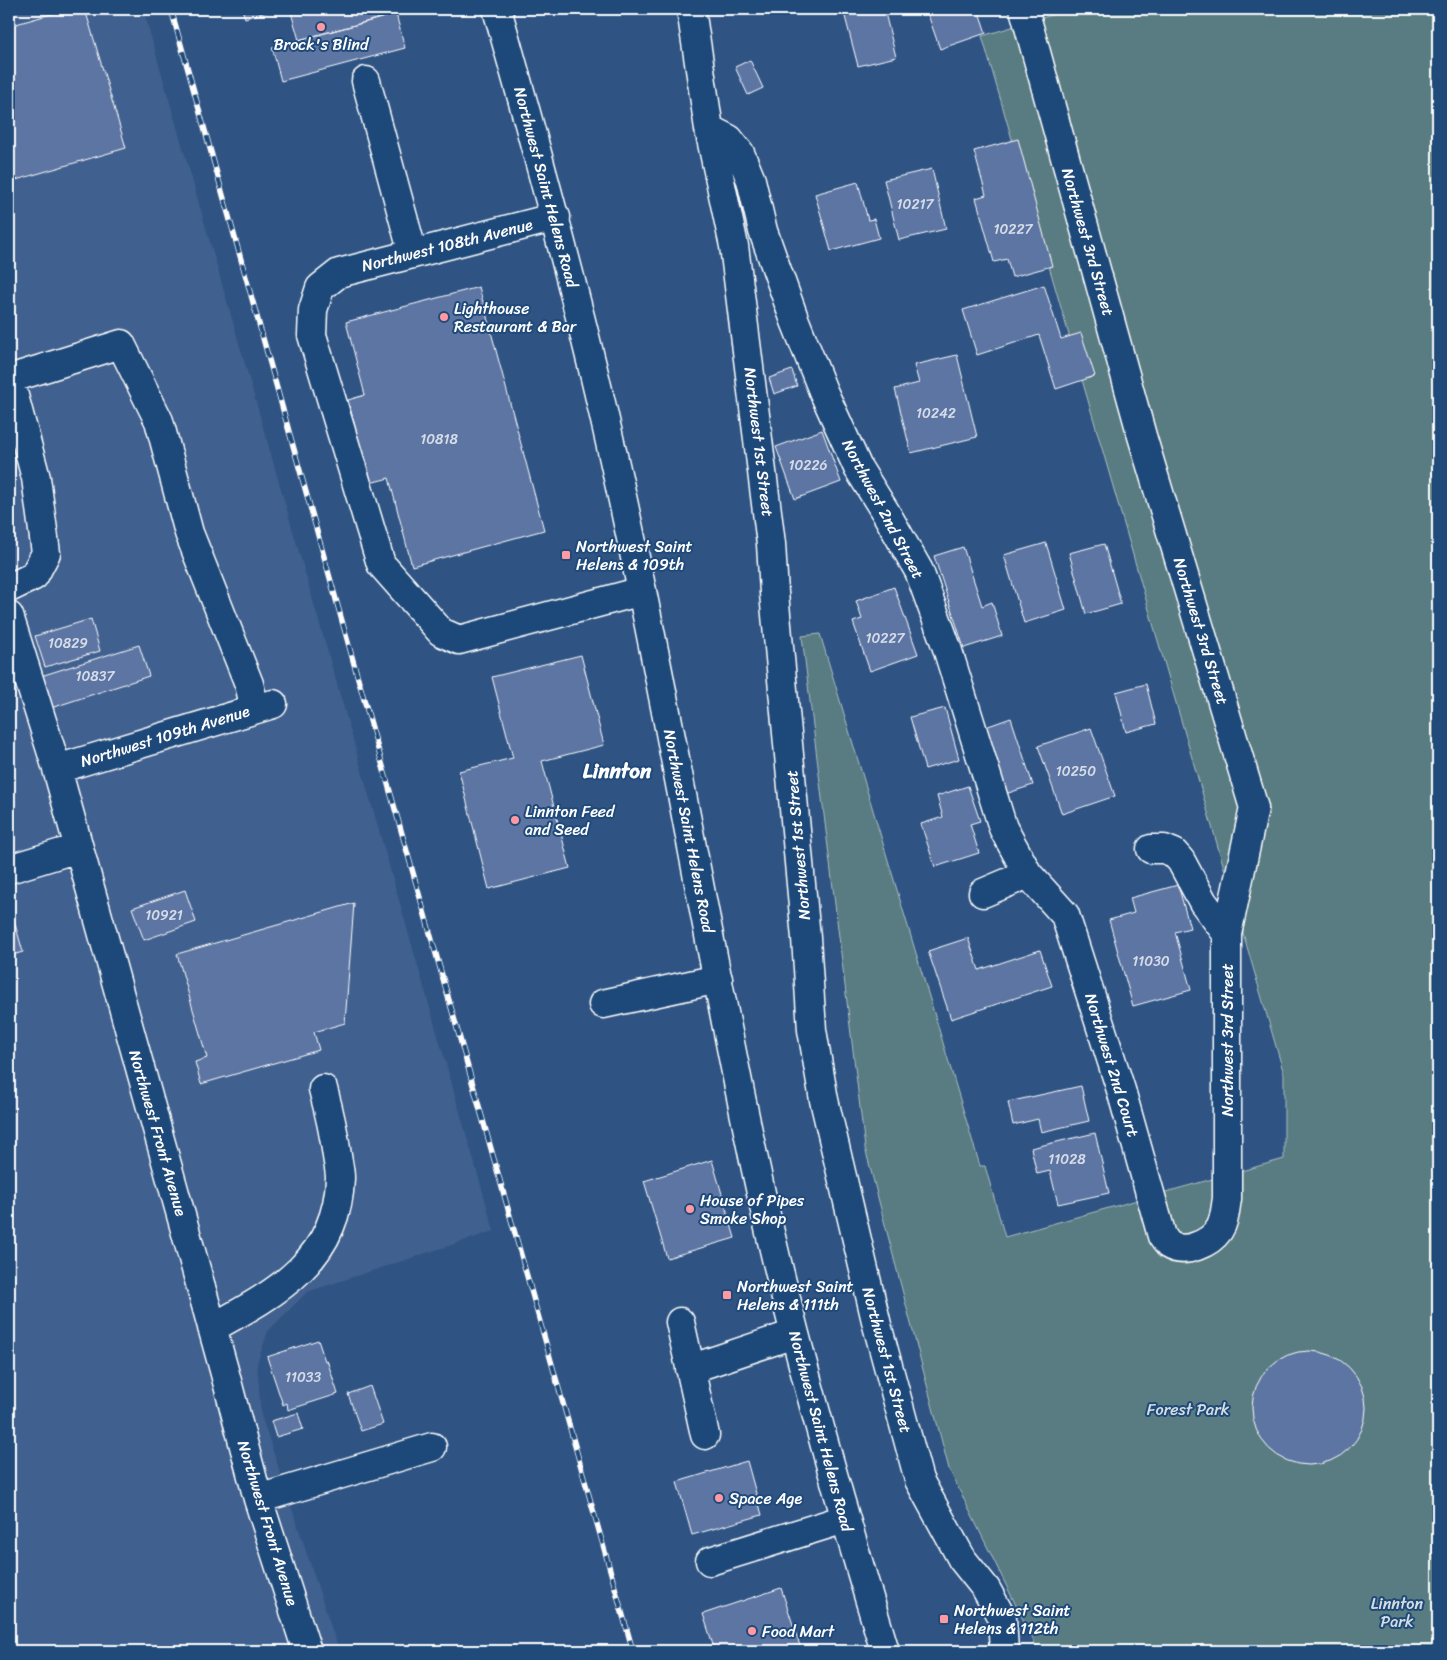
<svg xmlns="http://www.w3.org/2000/svg" width="1447" height="1660" viewBox="0 0 1447 1660" font-family="Sriracha,sans-serif">
  <style>
    .built { fill: #41618f }
    .green { fill: #597c81; stroke: #acbec0 }
    .building { fill: #5d75a3; stroke: #fff }
    .lines { fill: none; stroke-linecap: round; stroke-linejoin: round }
    .minor-casing { stroke: #fff; stroke-width: 31 }
    .highway-casing { stroke: #fff; stroke-width: 31 }
    .minor { stroke: #1f4a7a; stroke-width: 28 }
    .highway { stroke: #1f4a7a; stroke-width: 28 }
    .rail-casing { stroke: #fff; stroke-width: 5.5 }
    .rail { stroke: #1f4a7a; stroke-width: 4; stroke-dasharray: 11; stroke-linecap: butt }
    .poi-dot { fill: #ff9aa2; stroke: #1f4a7a; stroke-width: 2 }
    .labels { text-anchor: middle; dominant-baseline: central; stroke-width: 4; stroke-linejoin: round; paint-order: stroke }
    .number-label { font-size: 14px; fill: #d6dce8 }
    .poi-label { font-size: 16px; fill: #fff; stroke: #1f4a7a; text-anchor: start }
    .street-label { font-size: 16px; fill: #fff; stroke: #1f4a7a }
    .park-label { font-size: 16px; fill: #d6dee0; stroke: #1f4a7a }
    .district-label { font-size: 21px; font-weight: bold; fill: #fff; stroke: #1f4a7a }
  </style>
  <rect width="100%" height="100%" fill="#2f5484"/>
  <filter id="ink" filterUnits="userSpaceOnUse"><feTurbulence type="fractalNoise" baseFrequency=".02" numOctaves="2"/><feDisplacementMap in="SourceGraphic" scale="10" xChannelSelector="R" yChannelSelector="G"/><feConvolveMatrix kernelMatrix="1 2 1 2 8 2 1 2 1" color-interpolation-filters="sRGB"/></filter>
  <g filter="url(#ink)">
    <!-- built -->
    <path class="built" d="M9,9H143L494,1231L307,1292L268,1331L257,1363L261,1415L339,1651H9Z"/>
    <!-- green -->
    <path class="green" d="M1072,9H1438V1651H1036L1037,1648L949,1469L865,1148L802,636L820,634L980,1166H985L1005,1237L1284,1159V1074L982,36Z"/>
    <!-- building -->
    <path class="building" d="M69,9H85L126,148L9,182V26Z
      M242,9H277L245,18Z
      M290,9H394L396,14L299,40Z
      M843,9H884L896,57L858,66Z
      M926,9H978L986,33L940,49Z
      M396,14L405,48L281,81L272,47Z
      M750,60L763,88L748,95L735,67Z
      M1018,139L1052,266L1012,277L1007,259L994,262L976,198L986,195L974,151Z
      M932,169L946,229L899,240L884,180Z
      M858,182L868,220L874,219L879,238L831,251L815,194Z
      M1044,285L1061,339L1081,333L1095,376L1056,389L1039,335L977,355L963,310Z
      M479,287L544,530L412,566L389,478L370,483L348,400L365,395L346,322Z
      M957,355L977,437L911,453L895,389L919,383L914,365Z
      M792,370L797,386L774,394L769,378Z
      M822,430L841,482L795,499L776,447Z
      M1046,543L1066,610L1024,623L1004,555Z
      M1104,544L1121,604L1086,614L1069,553Z
      M963,547L982,606L992,602L1002,636L964,648L934,556Z
      M894,587L918,654L870,671L853,622L862,619L856,601Z
      M91,619L100,651L45,667L35,636Z
      M139,645L149,676L51,708L41,676Z
      M581,655L604,745L542,761L570,868L489,889L459,771L513,758L492,677Z
      M1146,684L1156,724L1126,732L1116,692Z
      M945,708L959,759L925,769L910,717Z
      M1011,718L1033,785L1002,795L980,729Z
      M1091,728L1115,796L1062,814L1038,746Z
      M968,786L980,821L970,824L979,853L935,867L921,824L943,817L937,796Z
      M1178,885L1190,928L1175,932L1191,990L1133,1006L1109,920L1134,913L1130,898Z
      M185,890L196,922L144,940L132,908Z
      M9,903L23,952L9,956Z
      M354,903L345,1023L314,1032L319,1050L201,1084L195,1062L207,1058L177,954Z
      M968,938L979,970L1040,950L1052,986L951,1019L928,951Z
      M1081,1086L1089,1121L1041,1132L1038,1119L1013,1125L1008,1102Z
      M1095,1133L1109,1193L1058,1204L1050,1171L1037,1174L1031,1148Z
      M712,1160L735,1238L667,1258L644,1181Z
      M318,1340L325,1361L327,1360L338,1394L288,1410L287,1403L283,1405L267,1357Z
      M1252 1408a57 57 0 1 1 114 0a57 57 0 1 1-114 0Z
      M370,1386L383,1424L361,1431L348,1394Z
      M298,1413L303,1429L276,1437L271,1421Z
      M747,1461L762,1515L692,1535L677,1482Z
      M781,1588L801,1649L793,1651H715L703,1614Z"/>
    <g class="lines">
      <defs>
        <path id="minor" d="M691,9L709,129L734,246L771,544L774,593L806,938L812,1030L824,1100L877,1325L919,1480L962,1559L986,1589L1002,1618L1004,1651
          M366,81L413,254
          M709,129L729,139L740,153L751,180L763,231L795,321L823,391L858,468L886,513L919,571L947,648L1003,828L1028,874L1065,915L1121,1090L1162,1236C1164,1239 1167,1243 1169,1245C1185,1255 1210,1243 1219,1230C1225,1221 1225,1209 1227,1199V934L1254,808L1142,436L1024,9
          M556,217L339,273L320,288L313,310L312,335L381,564L441,632L459,640L642,591
          M9,377L36,478L46,553L34,576L9,588
          M9,379L121,344L159,421L189,533L249,684L255,709
          M9,616L57,769L224,1370L258,1499L307,1651
          M57,769L273,704
          M1151,849H1164L1174,853L1181,861L1203,902L1227,934
          M9,869L78,848
          M983,893L1028,874
          M603,1004L718,979
          M680,1322L705,1435
          M212,1328C276,1293 338,1260 340,1178C340,1171 338,1163 337,1156C334,1133 329,1111 323,1089
          M690,1369L794,1334
          M258,1499L432,1447
          M710,1561L845,1519"/>
        <path id="highway" d="M497,9C534,140 570,270 601,403C662,664 704,930 761,1193C795,1347 839,1500 885,1651"/>
      </defs>
      <!-- minor casing -->
      <use href="#minor" class="minor-casing"/>
      <!-- highway casing -->
      <use href="#highway" class="highway-casing"/>
      <!-- minor -->
      <use href="#minor" class="minor"/>
      <!-- highway -->
      <use href="#highway" class="highway"/>
      <defs>
        <path id="rail" d="M171,9L356,671L633,1651"/>
      </defs>
      <!-- rail casing -->
      <use href="#rail" class="rail-casing"/>
      <!-- rail -->
      <use href="#rail" class="rail"/>
    </g>
  </g>
  <!-- markers -->
  <g class="poi-dot">
    <circle cx="321" cy="27" r="5"/>
    <circle cx="444" cy="317" r="5"/>
    <rect x="561" y="550" width="10" height="10" rx="2.5"/>
    <circle cx="515" cy="820" r="5"/>
    <circle cx="690" cy="1209" r="5"/>
    <rect x="722" y="1290" width="10" height="10" rx="2.5"/>
    <circle cx="719" cy="1498" r="5"/>
    <rect x="939" y="1614" width="10" height="10" rx="2.5"/>
    <circle cx="752" cy="1631" r="5"/>
  </g>
  <g class="labels">
    <!-- number labels -->
    <g class="number-label">
      <text x="915" y="204">10217</text>
      <text x="1013" y="229">10227</text>
      <text x="936" y="413">10242</text>
      <text x="439" y="439">10818</text>
      <text x="808" y="465">10226</text>
      <text x="885" y="638">10227</text>
      <text x="68" y="643">10829</text>
      <text x="95" y="676">10837</text>
      <text x="1076" y="771">10250</text>
      <text x="164" y="915">10921</text>
      <text x="1151" y="961">11030</text>
      <text x="1067" y="1159">11028</text>
      <text x="303" y="1377">11033</text>
    </g>
    <!-- poi labels -->
    <g class="poi-label">
      <text x="321" y="44" text-anchor="middle">Brock's Blind</text>
      <text x="454" y="308">Lighthouse<tspan x="454" dy="18">Restaurant &amp; Bar</tspan></text>
      <text x="576" y="546">Northwest Saint<tspan x="576" dy="18">Helens &amp; 109th</tspan></text>
      <text x="525" y="811">Linnton Feed<tspan x="525" dy="18">and Seed</tspan></text>
      <text x="700" y="1200">House of Pipes<tspan x="700" dy="18">Smoke Shop</tspan></text>
      <text x="737" y="1286">Northwest Saint<tspan x="737" dy="18">Helens &amp; 111th</tspan></text>
      <text x="729" y="1498">Space Age</text>
      <text x="954" y="1610">Northwest Saint<tspan x="954" dy="18">Helens &amp; 112th</tspan></text>
      <text x="762" y="1631">Food Mart</text>
    </g>
    <!-- street labels -->
    <g class="street-label">
      <text transform="translate(546 187) rotate(75)">Northwest Saint Helens Road</text>
      <text transform="translate(1088 242) rotate(74)">Northwest 3rd Street</text>
      <text transform="translate(447 245) rotate(-14)">Northwest 108th Avenue</text>
      <text transform="translate(759 442) rotate(83)">Northwest 1st Street</text>
      <text transform="translate(883 509) rotate(62)">Northwest 2nd Street</text>
      <text transform="translate(1201 631) rotate(73)">Northwest 3rd Street</text>
      <text transform="translate(165 736) rotate(-17)">Northwest 109th Avenue</text>
      <text transform="translate(689 831) rotate(79)">Northwest Saint Helens Road</text>
      <text transform="translate(798 845) rotate(-95)">Northwest 1st Street</text>
      <text transform="translate(1227 1040) rotate(-90)">Northwest 3rd Street</text>
      <text transform="translate(1112 1065) rotate(73)">Northwest 2nd Court</text>
      <text transform="translate(158 1133) rotate(74)">Northwest Front Avenue</text>
      <text transform="translate(887 1360) rotate(75)">Northwest 1st Street</text>
      <text transform="translate(821 1431) rotate(75)">Northwest Saint Helens Road</text>
      <text transform="translate(268 1523) rotate(73)">Northwest Front Avenue</text>
    </g>
    <!-- park labels -->
    <g class="park-label">
      <text x="1188" y="1409">Forest Park</text>
      <text x="1397" y="1603">Linnton<tspan x="1397" dy="18">Park</tspan></text>
    </g>
    <!-- district labels -->
    <g class="district-label">
      <text x="617" y="771">Linnton</text>
    </g>
  </g>
  <!-- margin -->
  <rect width="1447" height="1660" fill="none" stroke="#1f4a7a" stroke-width="30"/>
  <rect x="15" y="15" width="1417" height="1630" fill="none" stroke="#fff" stroke-width="2" filter="url(#ink)"/>
</svg>
